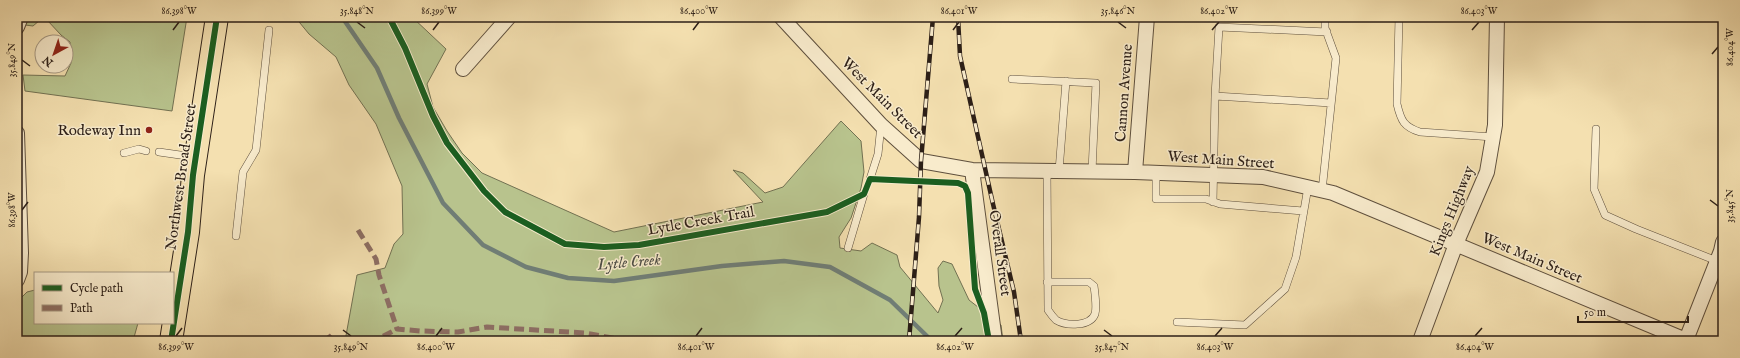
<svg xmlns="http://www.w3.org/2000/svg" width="1740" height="358" viewBox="0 0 1740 358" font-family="'IM FELL English',serif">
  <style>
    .green { fill: #b8c38d; stroke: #727152 }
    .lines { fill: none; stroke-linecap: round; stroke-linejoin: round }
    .stream { stroke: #707d75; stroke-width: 4.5 }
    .lane-casing { stroke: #5e4f3d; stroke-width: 8 }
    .street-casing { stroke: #5e4f3d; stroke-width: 16 }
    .primary-casing { stroke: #2c1f17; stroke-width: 24 }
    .lane { stroke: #f8ebcc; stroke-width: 7 }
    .street { stroke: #f8ebcc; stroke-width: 14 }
    .primary { stroke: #f4e0b0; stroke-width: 22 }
    .rail-casing { stroke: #2c1f17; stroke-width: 4.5 }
    .rail { stroke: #f8ebcc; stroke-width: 3; stroke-dasharray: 9; stroke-linecap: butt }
    .quiet { stroke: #8d6e63; stroke-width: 5; stroke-dasharray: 10 5; stroke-linecap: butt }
    .cycleway-casing { stroke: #f8ebcc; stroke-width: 8 }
    .cycleway { stroke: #1b5e20; stroke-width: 6 }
    .ticks { fill: none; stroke: #2c1f17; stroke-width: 1.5 }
    .poi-dot { fill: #8f2418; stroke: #f8ebcc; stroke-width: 1.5 }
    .labels { text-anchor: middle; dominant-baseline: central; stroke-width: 3; stroke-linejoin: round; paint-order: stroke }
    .street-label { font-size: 15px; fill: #2c1f17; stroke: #f8ebcc }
    .poi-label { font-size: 15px; fill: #2c1f17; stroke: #f8ebcc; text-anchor: end }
    .water-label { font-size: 16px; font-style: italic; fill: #4e4e46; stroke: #f8ebcc }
    .neatline { fill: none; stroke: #2c1f17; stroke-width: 1.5 }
    .ticks-label { font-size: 10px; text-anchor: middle; fill: #2c1f17 }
  </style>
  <rect width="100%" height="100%" fill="#f4e0b0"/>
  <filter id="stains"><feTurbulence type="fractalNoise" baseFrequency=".005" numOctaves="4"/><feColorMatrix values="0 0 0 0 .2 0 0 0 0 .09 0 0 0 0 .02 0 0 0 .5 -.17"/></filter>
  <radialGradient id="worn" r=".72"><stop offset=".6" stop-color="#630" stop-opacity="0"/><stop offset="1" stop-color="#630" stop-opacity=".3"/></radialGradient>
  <!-- green -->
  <path class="green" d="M30,17H187L172,111L25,91L23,75L65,76L71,63L70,42L61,35L47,20H40L33,26L25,25Z
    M295,17H412L446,49L427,84L433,107L447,131L462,153L482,173L614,232L763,202L733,170L743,173L765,193L783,187L841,121L861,141L864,172L861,188L851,218L839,237L840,248L861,251L872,243L897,255L900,267L938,313L943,300L939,286L938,268L943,261L952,264L969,300L1001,325L1003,341H345L357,275L385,268L394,244L403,234L402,186L376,124L349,85L336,57L309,34Z
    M35,290V323H138L133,341H17V302L27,292Z"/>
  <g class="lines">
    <!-- stream -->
    <path class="stream" d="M342,17L377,68L399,118L443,203L483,245L526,267L568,278L614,281L722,266L784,261L830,267L890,300L932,341"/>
    <defs>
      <path id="lane" d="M1399,17L1397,104C1401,121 1404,127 1420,132L1493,137
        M1012,79L1096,83L1092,171
        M1215,96L1331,103
        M1596,129L1594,189L1605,215L1636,229L1717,261
        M159,152L194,157
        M124,153L139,149L146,151
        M1047,171L1048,310C1050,313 1053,317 1056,320C1066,326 1090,327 1095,314C1097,307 1095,294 1094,286L1089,282H1047
        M1059,171L1066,81
        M1156,173V199H1206L1220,204L1303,211
        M870,179L878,154L881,125
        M1322,191L1336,58L1325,28V17
        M1213,202L1215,96L1219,27L1327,32
        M236,236L243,172L256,150L269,30
        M848,248L864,194
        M1177,322L1245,325L1285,289L1296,257L1308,187"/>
      <path id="street" d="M781,17L881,125L921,161L972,170L1135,172L1263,177L1333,193L1688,341
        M17,27L21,17
        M463,69L509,17
        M17,133L21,253L20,272L17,280
        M972,170L995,341
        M1135,172L1147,17
        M1686,340L1721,251L1723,242
        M1420,341L1456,244L1487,172L1495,125L1497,17"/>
      <path id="primary" d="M171,341L188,232L193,175L217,17"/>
    </defs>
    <!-- lane casing -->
    <use href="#lane" class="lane-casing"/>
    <!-- street casing -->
    <use href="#street" class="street-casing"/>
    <!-- primary casing -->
    <use href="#primary" class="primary-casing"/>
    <!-- lane -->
    <use href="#lane" class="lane"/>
    <!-- street -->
    <use href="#street" class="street"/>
    <!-- primary -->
    <use href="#primary" class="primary"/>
    <defs>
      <path id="rail" d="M958,17L960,56L993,204L1014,292L1021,341
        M909,341L919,217L921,161L933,17"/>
    </defs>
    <!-- rail casing -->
    <use href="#rail" class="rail-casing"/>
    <!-- rail -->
    <use href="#rail" class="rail"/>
    <!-- quiet -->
    <path class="quiet" d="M358,230L376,259L379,275L397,329L420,331L458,332L487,327L585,333L628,341
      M328,335L333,341
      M369,341L380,338L397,329
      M820,341L821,336"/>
    <defs>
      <path id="cycleway" d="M389,17L405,48L433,116L447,143L484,191L505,212L565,244L604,247L639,245L827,212L864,194L870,179L958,183L965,186L968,193L975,289L984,313L989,341
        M171,341L188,232L193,175L217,17"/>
    </defs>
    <!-- cycleway casing -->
    <use href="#cycleway" class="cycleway-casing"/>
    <!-- cycleway -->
    <use href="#cycleway" class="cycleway"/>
  </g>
  <!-- ticks -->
  <path class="ticks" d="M357,22L365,28M1118,22L1126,28M173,30L179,22M433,30L439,22M693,30L699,22M953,30L959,22M1212,30L1219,22M1472,30L1479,22M1712,54L1718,47M22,60L30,66M1710,200L1718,206M22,210L28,202M343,330L351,336M1104,330L1112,336M176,336L182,328M436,336L442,328M696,336L702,328M955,336L962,328M1215,336L1222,328M1475,336L1482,328"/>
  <!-- markers -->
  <circle class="poi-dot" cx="149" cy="130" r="4"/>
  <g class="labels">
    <!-- street labels -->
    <g class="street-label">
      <text transform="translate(1124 93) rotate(-86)">Cannon Avenue</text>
      <text transform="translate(882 98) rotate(45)">West Main Street</text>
      <text transform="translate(1221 160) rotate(4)">West Main Street</text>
      <text transform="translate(181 177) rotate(-82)">Northwest Broad Street</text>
      <text transform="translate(1452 211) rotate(-68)">Kings Highway</text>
      <text transform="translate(701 221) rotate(-10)">Lytle Creek Trail</text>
      <text transform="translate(1000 253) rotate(82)">Overall Street</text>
      <text transform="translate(1532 258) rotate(23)">West Main Street</text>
    </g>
    <!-- poi labels -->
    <g class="poi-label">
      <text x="141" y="130">Rodeway Inn</text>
    </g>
    <!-- water labels -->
    <g class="water-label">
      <text transform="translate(629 263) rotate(-5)">Lytle Creek</text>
    </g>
  </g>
  <!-- margin -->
  <rect width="1740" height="358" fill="none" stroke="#f4e0b0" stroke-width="44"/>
  <!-- legend -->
  <rect x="34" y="272" width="140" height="52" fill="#f8ebcc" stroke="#a69984"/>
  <rect x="42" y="285" width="20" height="6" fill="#1b5e20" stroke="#a69984"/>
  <text x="70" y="292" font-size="12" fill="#2c1f17">Cycle path</text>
  <rect x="42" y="305" width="20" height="6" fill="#8d6e63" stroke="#a69984"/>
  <text x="70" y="312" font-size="12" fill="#2c1f17">Path</text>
  <!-- north arrow -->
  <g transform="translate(54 54) rotate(220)"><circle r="19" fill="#f8ebcc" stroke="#a69984"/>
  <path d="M0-3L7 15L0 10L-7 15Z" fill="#8f2418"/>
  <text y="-6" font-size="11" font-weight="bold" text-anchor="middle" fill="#2c1f17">N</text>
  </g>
  <!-- scale -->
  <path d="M1578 316v6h110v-6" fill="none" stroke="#2c1f17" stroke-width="2"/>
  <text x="1584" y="316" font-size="12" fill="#2c1f17" stroke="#f8ebcc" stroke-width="3" paint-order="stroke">50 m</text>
  <rect x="22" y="22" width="1696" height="314" class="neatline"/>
  <g class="ticks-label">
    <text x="179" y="14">86.398°W</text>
    <text x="357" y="14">35.848°N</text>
    <text x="439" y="14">86.399°W</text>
    <text x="699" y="14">86.400°W</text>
    <text x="959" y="14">86.401°W</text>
    <text x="1118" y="14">35.846°N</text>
    <text x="1219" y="14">86.402°W</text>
    <text x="1479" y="14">86.403°W</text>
    <text transform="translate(1729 47) rotate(-90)" y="4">86.404°W</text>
    <text transform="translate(11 60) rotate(-90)" y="4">35.849°N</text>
    <text transform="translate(1729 206) rotate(-90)" y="4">35.845°N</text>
    <text transform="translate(11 210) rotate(-90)" y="4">86.398°W</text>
    <text x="176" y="350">86.399°W</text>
    <text x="351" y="350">35.849°N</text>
    <text x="436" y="350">86.400°W</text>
    <text x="696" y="350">86.401°W</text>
    <text x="955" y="350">86.402°W</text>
    <text x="1112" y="350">35.847°N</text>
    <text x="1215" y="350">86.403°W</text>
    <text x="1475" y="350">86.404°W</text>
  </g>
  <rect width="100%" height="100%" filter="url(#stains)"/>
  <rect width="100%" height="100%" fill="url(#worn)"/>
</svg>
